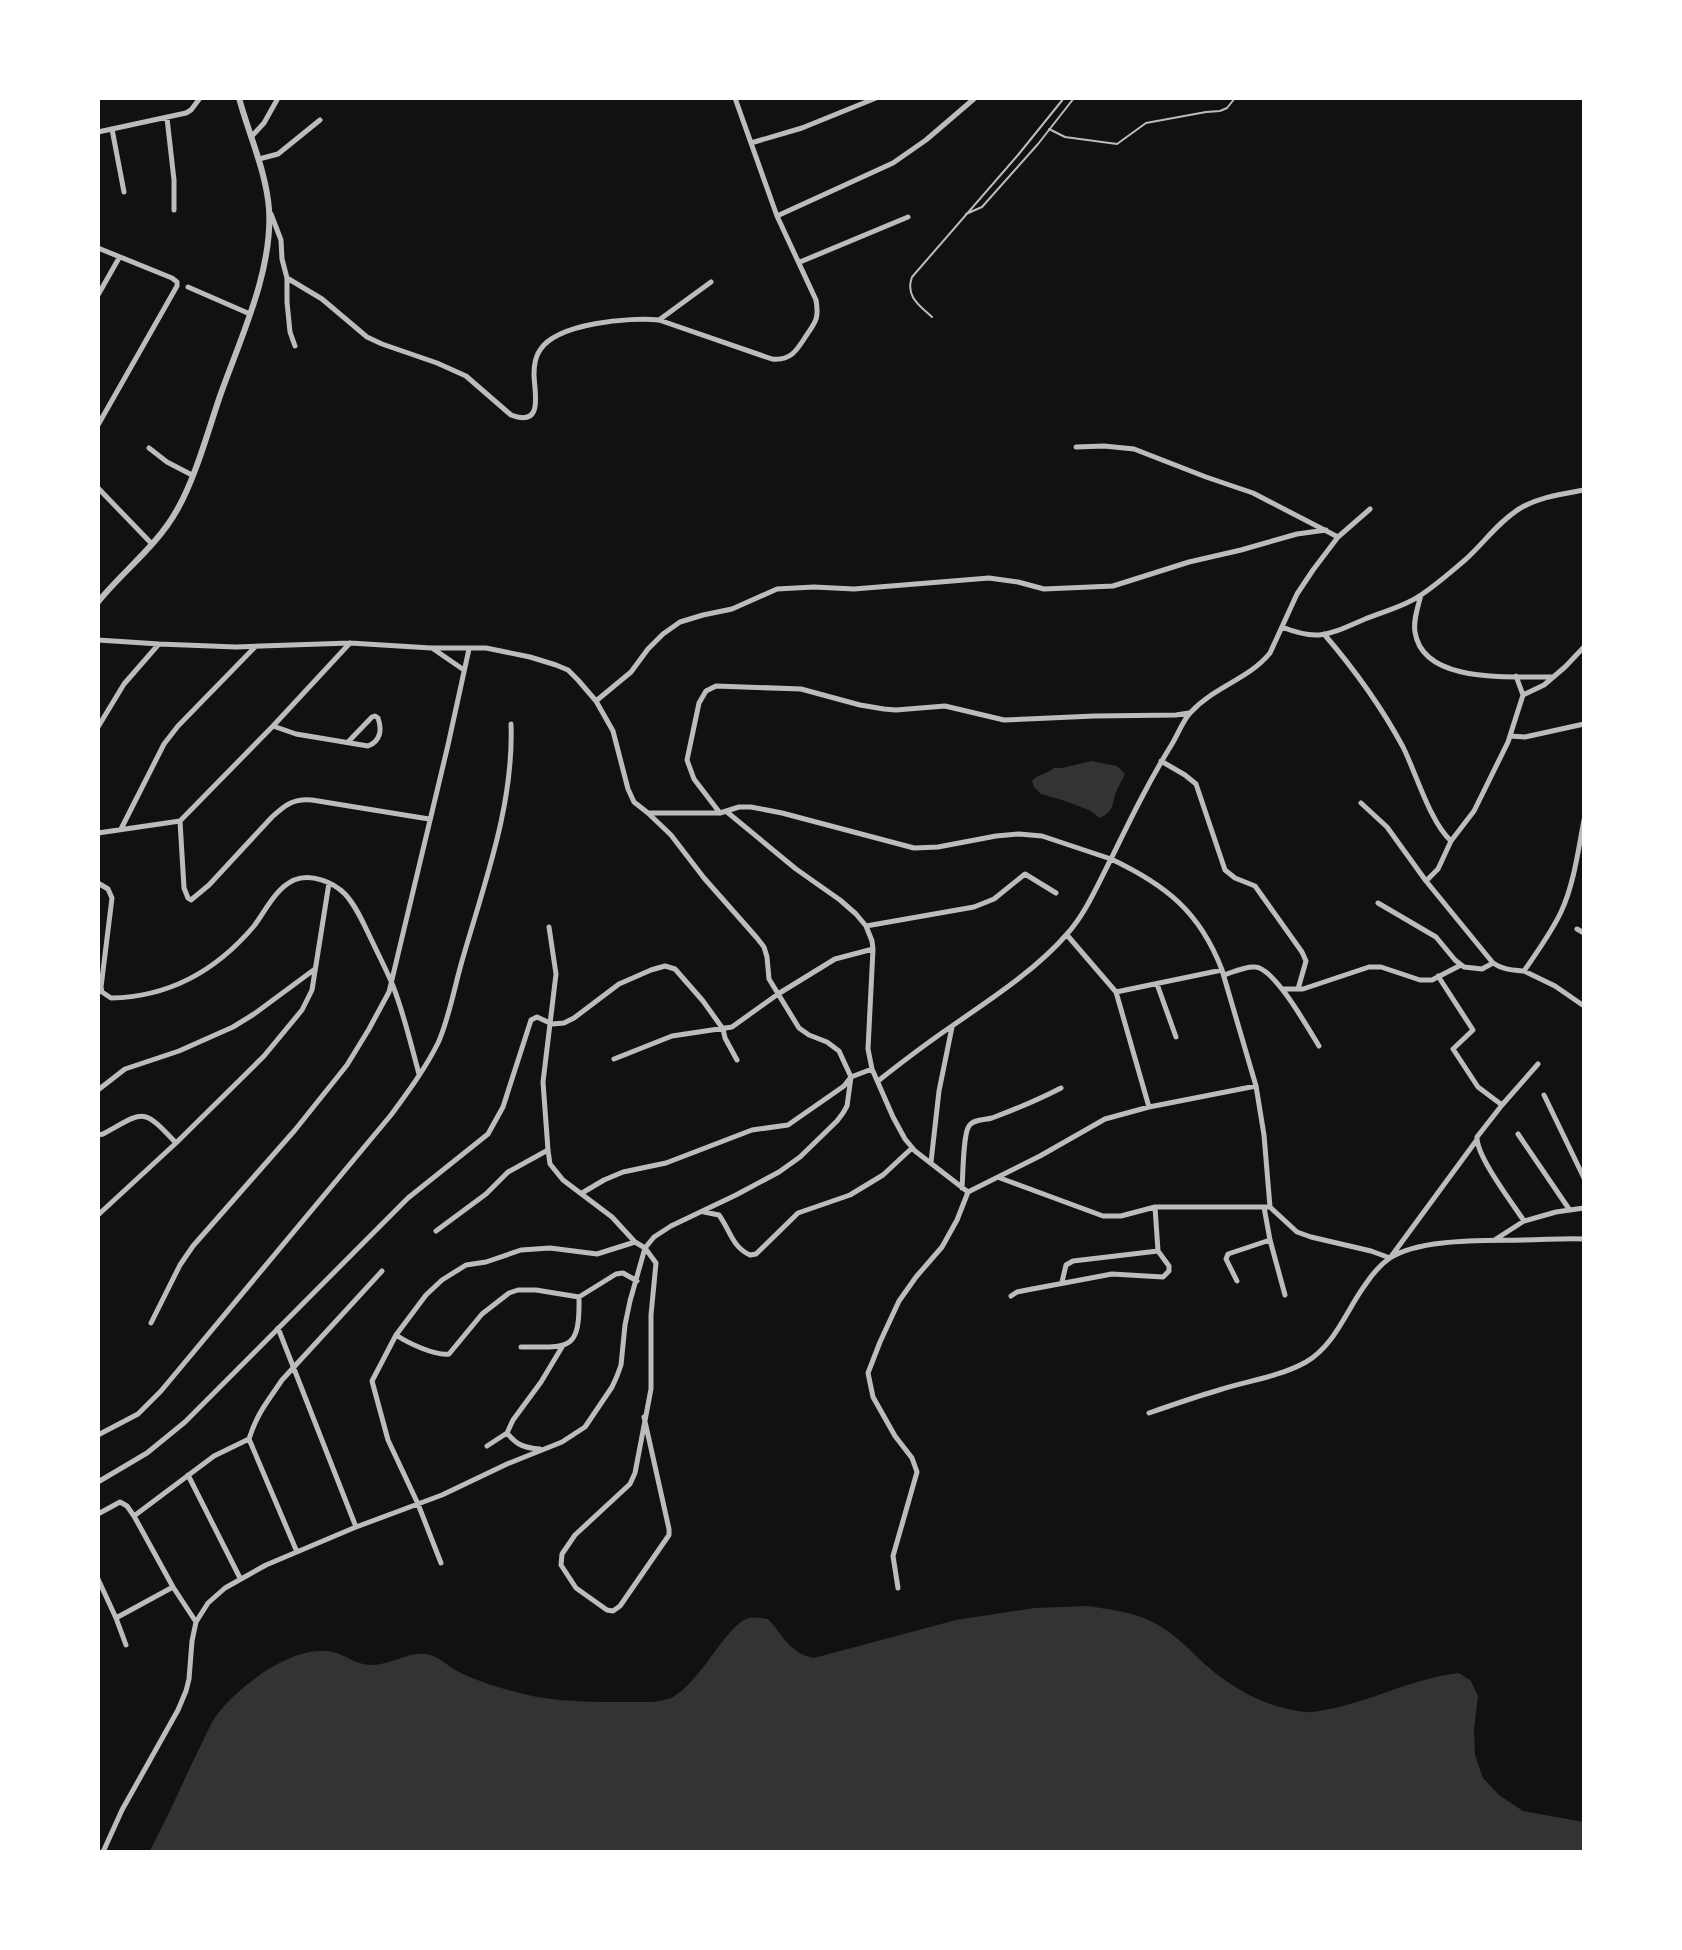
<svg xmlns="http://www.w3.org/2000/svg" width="1682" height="1950" viewBox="0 0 1682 1950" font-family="'Space Grotesk',sans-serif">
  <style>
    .water { fill: #333 }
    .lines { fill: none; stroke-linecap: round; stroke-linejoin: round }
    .service { stroke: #bcbcbc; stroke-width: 2 }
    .minor { stroke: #bcbcbc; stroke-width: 5 }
    .tertiary { stroke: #bcbcbc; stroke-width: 6 }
  </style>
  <rect width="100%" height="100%" fill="#111"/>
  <!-- water -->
  <path class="water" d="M1091,761L1117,766L1125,774C1122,781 1117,788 1115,795C1112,807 1112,812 1100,818L1089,810L1062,800L1041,794L1034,787L1032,781C1038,774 1047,774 1054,768H1062Z
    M1087,1606C1107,1609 1127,1611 1146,1619C1168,1628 1183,1643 1199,1659C1229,1687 1265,1708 1306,1712C1314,1713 1322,1710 1330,1709C1374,1700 1414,1678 1459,1673L1471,1681L1478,1696L1474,1729L1475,1755L1483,1778L1499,1795L1523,1811L1584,1822V1852H149C168,1818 182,1783 199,1749C205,1738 209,1726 216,1716C237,1687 294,1643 333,1652C348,1656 355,1665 373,1665C393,1664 408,1652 426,1654C439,1656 446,1665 457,1671C480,1683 519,1694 544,1698C578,1703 619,1702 653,1702C659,1701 666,1700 671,1698C701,1683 726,1624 749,1618C754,1617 762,1618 768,1619C783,1635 790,1654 814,1658L956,1620L1035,1608Z"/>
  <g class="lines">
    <!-- service -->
    <path class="service" d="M1049,129L1065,137L1117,144L1146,123L1206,112L1220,111L1227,108L1235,98
      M966,214L982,207L1038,144L1074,98
      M932,317C919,305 905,296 912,277L1018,155L1064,98"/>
    <!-- minor -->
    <path class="minor" d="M167,118L174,180V210
      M112,129L124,192
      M98,132L186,113L191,110L200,98
      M252,136L264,123L278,98
      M751,143L802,128L876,98
      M259,159L278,154L320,120
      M271,214L281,240L282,259L287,278V302L290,332L295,346
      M777,216L893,163L926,140L975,98
      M98,248L172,278L177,282V286L98,425
      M800,262L908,217
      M287,278L322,299L367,337L382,344L437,363L466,376L511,415C545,428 534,391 534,374C534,365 535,357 540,350C557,323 630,317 659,320L772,359C791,361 797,350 806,336C810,330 814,325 816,319C818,313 817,306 816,300L777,216L735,98
      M188,287L250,314
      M98,295L119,258
      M659,320L711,282
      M1076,447L1104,446L1134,449L1206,477L1253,493L1338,537
      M149,448L167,462L192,475
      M98,488L152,544
      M1421,595C1418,607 1413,620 1415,632C1423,685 1513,676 1552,677
      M1282,627C1319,642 1330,634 1365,619C1384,611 1404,607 1421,595C1436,585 1451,572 1465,560C1483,544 1498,522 1519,509C1538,497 1562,494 1584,490
      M1324,634C1354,669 1381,706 1403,747C1416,773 1430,822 1451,841L1438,869L1426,881
      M98,640L159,644L236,647L350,643L431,648H486L530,657L556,665L568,670L578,680L596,701L631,672L648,649L663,634L680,622L703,615L732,609L777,589L814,587L854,589L989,578L1018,582L1044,589L1113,586L1189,562L1241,550L1297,534L1326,530
      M432,648L464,670
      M1516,676L1523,695
      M596,701L613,731L628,789L634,802L648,813H720L739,807H751L782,813L914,848L938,847L996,836L1019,834L1042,836L1111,859C1130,820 1149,781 1172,744C1178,734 1183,720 1191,712C1214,687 1249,679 1270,653L1297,594L1313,570L1338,537L1370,509
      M273,726L296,734L368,746C381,741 382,729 378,718L375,716L372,717L348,742
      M98,727L124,684L158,645
      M1510,736L1525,737L1584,724
      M1161,761L1185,775L1196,784L1225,870L1235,878L1255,886L1302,952L1306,961L1298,989
      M1361,803L1387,827L1426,881L1493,963C1503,970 1513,970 1524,971C1537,952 1551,933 1561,912C1574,884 1578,851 1584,820
      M727,812L796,869L840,900L856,914L866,926L872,941L873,949L868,1049L872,1069L893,1117L905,1139L915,1151L968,1192
      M720,813L694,779L687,760L699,703L706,691L716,686L801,689L860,705L884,709L896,710L945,706L1004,720L1094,716L1176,715L1189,713
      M180,821L184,888L188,898L191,900L209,885L272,817C285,805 294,798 312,800L429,819
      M121,829L164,744L178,726L255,647
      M98,833L180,821L273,726L350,643
      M1451,841L1474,811L1508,742L1523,695L1544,685L1565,667L1584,647
      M98,883L108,889L112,898L101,987L102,992L111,998C170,997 216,971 254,926C266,910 275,889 294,880C311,873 333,882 345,894C357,907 364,925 372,941C379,956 387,971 393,986C404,1014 411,1045 419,1074
      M1378,903L1436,937L1455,960L1464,967L1482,969L1493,963
      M866,926L974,907L994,899L1025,874L1056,893
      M549,927L556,974L543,1082L548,1150L550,1164L563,1180L612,1217L635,1242
      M1577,929L1584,933
      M1067,935L1116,992L1149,1107
      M1524,971L1555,986L1584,1006
      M1224,975C1233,972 1246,966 1255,967C1274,967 1309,1030 1319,1046
      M1438,976L1473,1030L1453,1049L1478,1087L1502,1105
      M1157,984L1176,1037
      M1282,989H1303L1369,967H1381L1420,980H1432L1461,965
      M1116,992L1222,970
      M614,1059L672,1036L732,1027L778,994L835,959L873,949
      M878,1081C902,1062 927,1043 952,1026C991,999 1037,969 1067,934C1086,913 1098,884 1111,859C1166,885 1200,912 1222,970L1256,1086L1264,1135L1270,1207
      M98,1090L125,1069L179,1051L233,1027L254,1014L315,969
      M1544,1095L1584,1178
      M1518,1134L1569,1209
      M98,1135L103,1134C145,1111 142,1107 176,1143
      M931,1162L939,1091L952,1027
      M1000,1178L1103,1216H1121L1155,1207H1270L1297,1232L1311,1237L1371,1251L1390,1258L1476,1141
      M962,1188C963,1176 963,1134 969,1126C973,1119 985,1120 992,1118C1016,1109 1038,1100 1061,1088
      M582,1193L604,1180L623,1172L666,1163L752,1130L788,1125L844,1086L851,1077L872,1069
      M1264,1207L1270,1240L1285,1295
      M704,1212L719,1215C730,1230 732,1247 750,1255L756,1254L798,1213L850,1195L883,1175L912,1148
      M98,1215L176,1143L264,1056L302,1010L312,990L329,883
      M1524,1221C1513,1204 1476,1156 1477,1137L1502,1105L1538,1064
      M436,1231L486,1194L508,1172L548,1150
      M1496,1239L1524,1221L1556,1212L1584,1208
      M1237,1281L1226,1259L1228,1254L1270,1240
      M1062,1282L1066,1265L1073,1261L1158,1251
      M1011,1296L1017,1292L1027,1290L1112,1274L1163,1277L1169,1271V1266L1158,1251L1155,1207
      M151,1323L180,1265L193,1246L295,1130L347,1065L369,1029L389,992L448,745L469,649
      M278,1328L356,1527
      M396,1335C408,1343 435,1356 449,1354L482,1314L509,1293L518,1290H536L579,1297L616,1274L623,1273L637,1281
      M521,1347C569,1347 580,1352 579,1297
      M1149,1413C1172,1405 1195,1397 1219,1390C1247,1381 1279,1377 1306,1362C1335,1345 1346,1311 1365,1285C1371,1276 1381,1264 1390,1258C1420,1238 1487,1241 1523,1240C1543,1240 1564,1238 1584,1239
      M507,1433C517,1445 524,1448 540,1449
      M98,1435L138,1414L161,1391L391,1115C408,1092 425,1069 438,1043C448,1022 455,985 462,961C484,884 514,805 511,724
      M249,1439L297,1552
      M487,1446L507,1433L513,1420L541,1382L562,1347
      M188,1475L240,1578
      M98,1482L147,1453L185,1422L408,1198L488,1134L503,1107L531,1020L537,1017L552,1024L564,1023L574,1018L619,984L651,970L665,966L675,969L703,1001L723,1029L725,1038L737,1060
      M98,1514L120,1502L127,1506L134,1516L214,1456L249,1439C257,1413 268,1401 282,1380L382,1271
      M134,1516L173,1587L196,1622
      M441,1563L418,1504L388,1440L372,1381L396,1335L426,1295L442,1280L466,1265L486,1262L521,1250L550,1248L597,1254L635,1242L645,1248L656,1263L651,1315V1389L635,1473L630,1484L575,1535L562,1554L561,1565L576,1588L607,1610L613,1611L620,1606L669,1535V1529L644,1417
      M98,1579L116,1618L173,1587
      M898,1588L893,1556L917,1472L912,1458L895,1436L873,1397L868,1373L880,1342L899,1301L916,1277L942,1247L957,1220L968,1192L1040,1156L1105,1119L1149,1107L1256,1086
      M116,1618L126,1645
      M103,1852L122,1810L178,1710L186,1691L189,1679L192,1641L196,1622L208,1603L225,1588L266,1565L356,1527L442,1495L507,1464L562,1442L585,1427L612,1387L617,1376L621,1365L625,1325L630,1301L645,1248L654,1237L671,1226L736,1195L779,1172L800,1157L837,1121L843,1113L847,1106L851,1077L839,1051L827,1042L809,1035L799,1028L769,979L767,957L764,947L757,938L704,878L671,835L648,813"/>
    <!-- tertiary -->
    <path class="tertiary" d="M98,602C123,571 157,546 177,510C195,479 208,431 220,396C240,339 273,271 269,209C266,171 249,135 239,98"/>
  </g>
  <!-- border -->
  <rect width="1682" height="1950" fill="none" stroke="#ffffff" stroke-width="200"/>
</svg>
